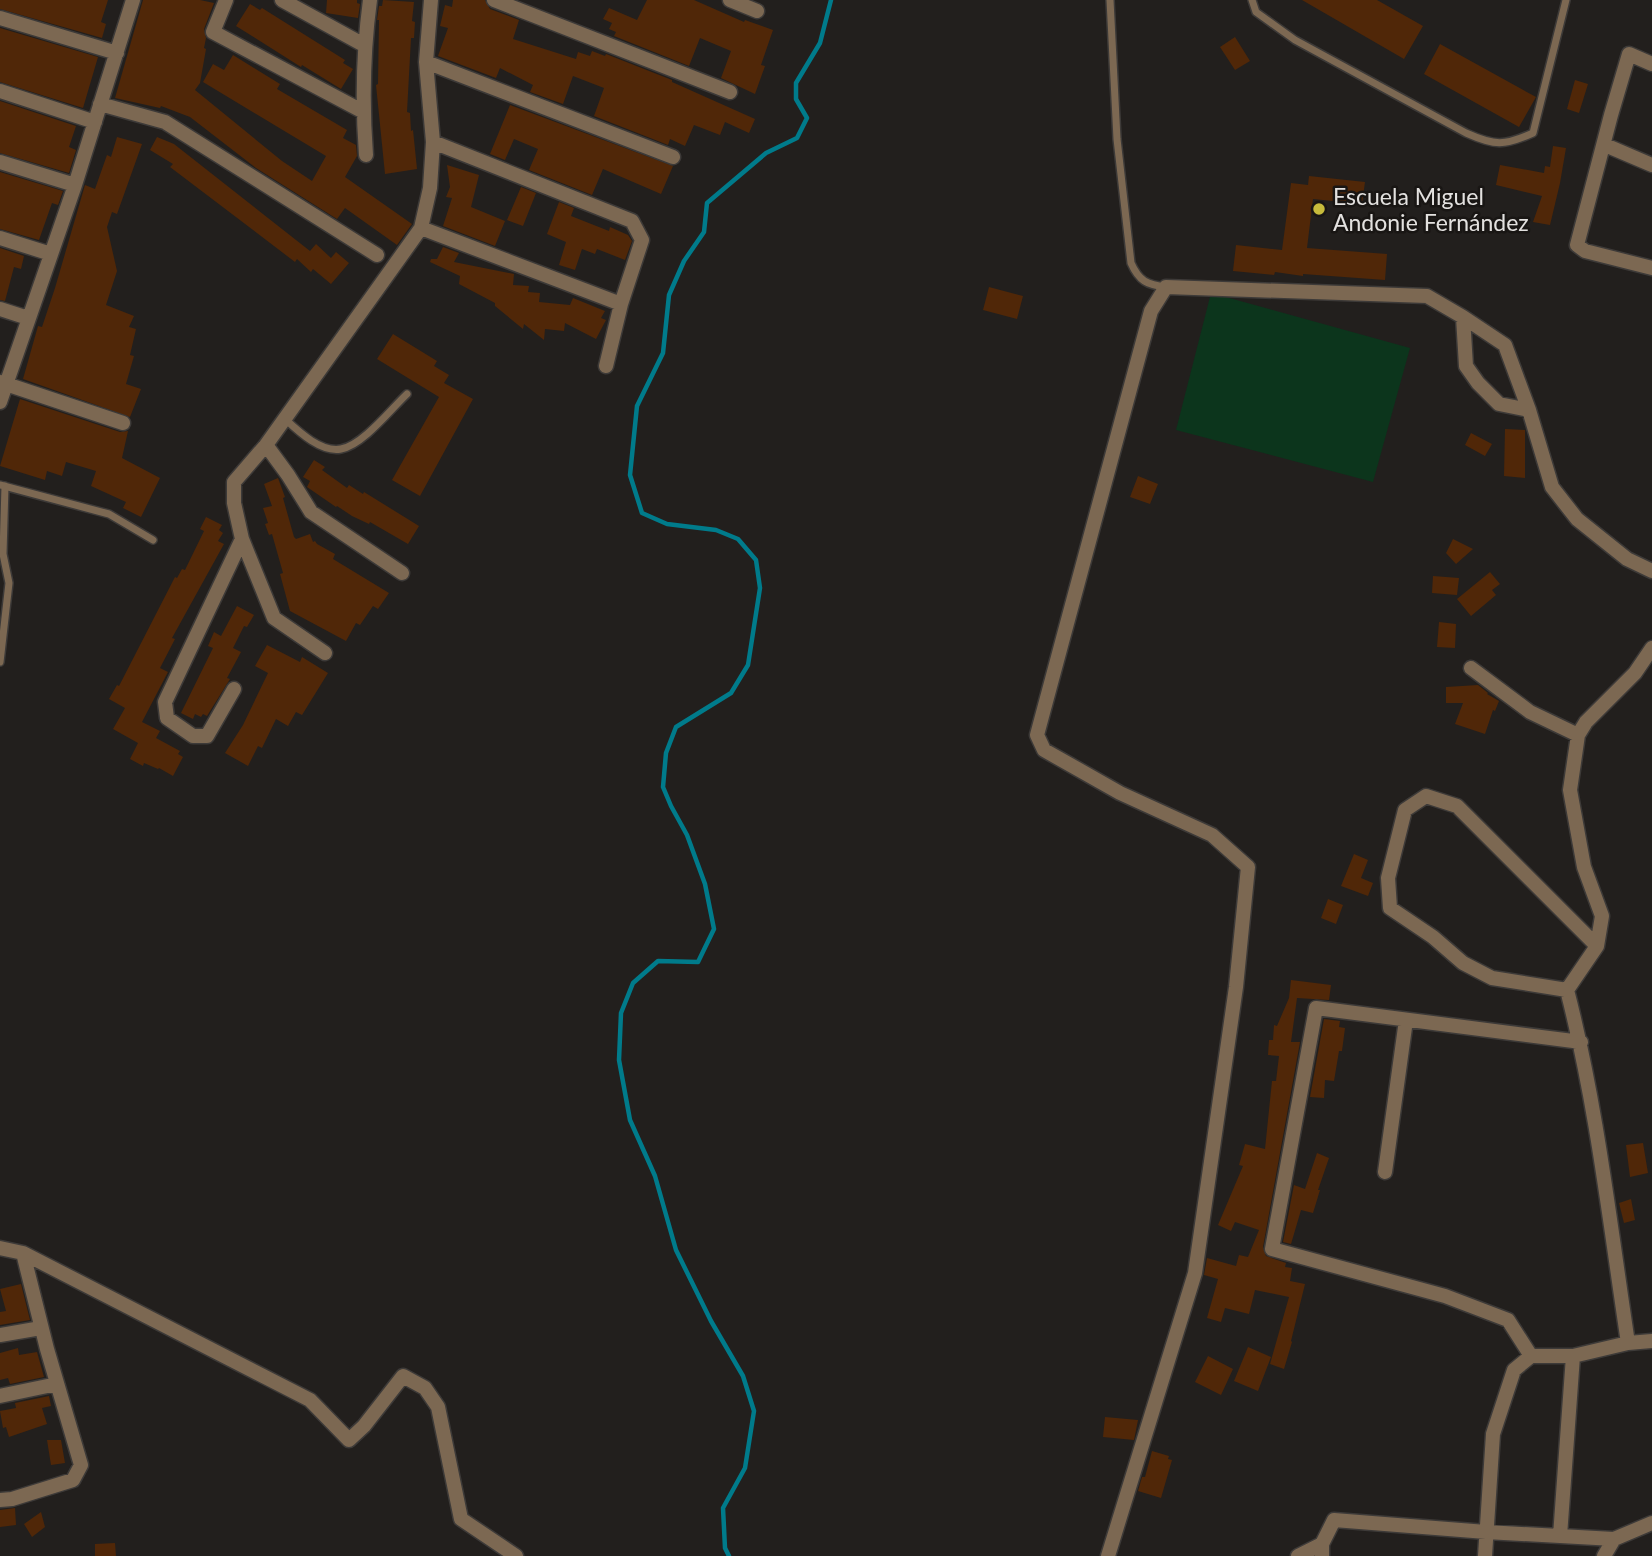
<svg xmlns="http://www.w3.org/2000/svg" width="1652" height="1556" viewBox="0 0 1652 1556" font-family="Lato,sans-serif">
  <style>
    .green { fill: #0c351c }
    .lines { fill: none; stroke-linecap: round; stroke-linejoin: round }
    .stream { stroke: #007b8b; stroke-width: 4.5 }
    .building { fill: #502708 }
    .service-casing { stroke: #3d3a38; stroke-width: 10 }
    .minor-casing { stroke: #3d3a38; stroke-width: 17 }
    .service { stroke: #7c6852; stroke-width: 7 }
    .minor { stroke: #7c6852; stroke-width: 14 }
    .poi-dot { fill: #c7bb3c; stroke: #191614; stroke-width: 2.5 }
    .labels { text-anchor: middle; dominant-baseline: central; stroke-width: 5; stroke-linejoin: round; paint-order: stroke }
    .poi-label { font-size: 23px; fill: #e3e1df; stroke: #191614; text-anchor: start }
  </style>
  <rect width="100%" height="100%" fill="#221f1d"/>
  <!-- green -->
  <path class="green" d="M1211,293L1410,348L1373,482L1176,430Z"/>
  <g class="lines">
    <!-- stream -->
    <path class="stream" d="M729,1556L725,1548L723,1508L745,1468L754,1411L743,1376L711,1321L676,1250L655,1176L630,1120L619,1060L621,1013L633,983L658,961L698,962L714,929L705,884L687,835L671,806L663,787L666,753L676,727L731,693L748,665L760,588L756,560L738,539L716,530L667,524L642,513L630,475L637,406L663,353L669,295L684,261L704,232L707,203L766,153L797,138L807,118L796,99V83L820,43L831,0"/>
  </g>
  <!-- building -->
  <path class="building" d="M0,0H108L101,22L106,24L102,38L0,9Z
    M143,0H200L214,3L204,29L206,38L204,48L206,49L200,83L195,90L282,161L312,181L326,156L203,82L213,64L224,70L233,55L280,84L277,89L347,130L343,138L356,145L357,156L345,177L412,224L397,245L345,208L337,219L256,168L190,117L161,106L160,108L115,98Z
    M327,0H357V3L360,4L358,18L326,13Z
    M383,0L414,2L412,21L415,22L414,38H411L407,112L410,113L411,131L413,130L417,169L385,174L376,85L378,84L379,20H377L379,6H382Z
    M453,0H485L490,9L519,20L513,39L576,59L578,52L590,56L592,51L605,56L606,54L672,80V82L755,119L749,133L725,122L720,135L694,125L685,146L670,139L668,145L594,116L604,88L573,76L563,104L530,92L533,85L500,68L496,78L438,56L448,28L440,26L445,5L452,7Z
    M647,0H694L744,22L745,20L773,30L761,65L765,66L755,94L721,78L731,51L700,38L689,66L614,36L616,32L609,29L612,23L603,19L609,8L637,20Z
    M1302,0H1377L1423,26L1404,59Z
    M250,4L260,10L262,8L345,60L343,63L353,69L341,89L302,65L301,67L236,26Z
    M0,28L98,57L83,108L0,82Z
    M1235,37L1250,61L1235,70L1220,47Z
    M1440,44L1536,97L1519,127L1424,74Z
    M1575,80L1588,84L1579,113L1567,109Z
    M0,101L76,126L69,147L76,150L69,173L0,153Z
    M510,105L673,166L661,194L603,169L592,195L529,170L538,149L514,139L505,160L490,154Z
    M117,137L142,144L117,214L112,212L107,227L117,271L106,305L134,316L129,327L136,329L130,355L134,356L126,384L141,389L130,417L23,379L38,326L42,327L55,288L85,185L95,189L107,155L111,157Z
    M157,137L174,144L310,251L316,244L331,258L336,252L349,263L331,284L313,269L311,272L297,259L295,262L170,167L173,164L150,150Z
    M1553,146L1566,148L1560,183L1550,225L1533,222L1542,196L1496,185L1500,165L1544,173L1545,166L1550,167Z
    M447,165L479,175L471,207L505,221L495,246L443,226L452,198L446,197L450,187Z
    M0,172L63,191L58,205L52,203L39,240L0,229Z
    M1309,176L1365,182L1362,204L1313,199L1307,248L1387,254L1385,280L1303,274V276L1275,272L1274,275L1233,271L1236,245L1282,250L1291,183L1308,185Z
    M521,187L536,193L523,226L507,220Z
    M559,202L574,208L571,216L609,231L610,227L628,235L632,241L625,260L597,249L595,254L582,249L575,270L559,265L566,242L547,234Z
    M443,247L459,253L454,262L514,274L513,285L529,286L528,292L540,293L539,302L570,305L573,298L605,311L601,318L606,320L596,339L565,323L564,331L545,329L544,340L524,324L523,329L495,306V303L459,284L460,276L430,262L431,259H437Z
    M0,248L24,256L21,269L14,267L5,301L0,300Z
    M989,287L1023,296L1017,319L983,310Z
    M393,334L437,361L434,366L449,375L444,383L473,399L420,496L392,480L439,397L377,359Z
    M20,399L120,432L128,431L122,458L160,478L141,517L123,508L126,502L91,486L96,471L66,462L62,476L47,471L45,480L0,466Z
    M1505,429L1525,430V478L1504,476Z
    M1471,433L1492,444L1485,456L1465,445Z
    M314,460L325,467L322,470L347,488L349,485L363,494L364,492L419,526L408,544L370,522L369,524L352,516L337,506L336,507L307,487L310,481L303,477Z
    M1138,476L1158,484L1150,504L1130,497Z
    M278,478L285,497L283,498L294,537L296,539L310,534L313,542L315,541L317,544L335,554L333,559L389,593L378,609L373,606L360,625L356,623L346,641L290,611L280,574L283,573L272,534L269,535L265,524L268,523L263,508L272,506L264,484Z
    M206,517L222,525L219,530L223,533L218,541L224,544L172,638L175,639L160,668L168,672L142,722L160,731L156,738L180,751L178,754L183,757L173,776L159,768L158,769L144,763L143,766L130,759L138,743L113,729L125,708L109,699L117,685L119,686L175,577L177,578L182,569L185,570L204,531L200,529Z
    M1453,539L1473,549L1456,564L1446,553Z
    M1490,572L1500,584L1492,590L1496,595L1471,616L1457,599Z
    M1433,576L1459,578L1457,595L1432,593Z
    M237,606L254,615L247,627L244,626L233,648L241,652L227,678L230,679L207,716L203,714L201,717L195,714L193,719L181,713L213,648L208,646L214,632L221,636Z
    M1439,622L1456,624L1455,648L1437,647Z
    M267,645L300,662L302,657L328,673L302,715L296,712L288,726L276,719L262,748L258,746L248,766L225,753L243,725L268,673L255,666Z
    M1478,685L1488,693L1487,694L1499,701L1495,711L1493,710L1485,734L1455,724L1463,703H1446V687Z
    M1354,854L1368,860L1361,878L1373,883L1368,896L1341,886Z
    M1328,899L1343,905L1336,924L1321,918Z
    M1291,980L1331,985L1329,1000L1297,998L1291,1042H1300L1263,1247L1266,1256L1286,1263L1285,1267L1292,1268L1290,1281L1305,1284L1291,1341L1292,1342L1284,1369L1270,1364L1289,1297L1255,1290L1249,1314L1225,1308L1221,1322L1207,1318L1218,1279L1204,1275L1207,1258L1236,1266L1239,1255L1248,1257L1259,1230L1235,1222L1231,1231L1218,1225L1243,1166L1239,1165L1245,1144L1265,1149L1272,1081H1276L1279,1056L1268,1055L1269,1040H1273L1274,1025L1277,1026L1289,998Z
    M1324,1019L1340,1021L1339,1027L1345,1028L1342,1051H1339L1334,1081L1325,1080L1324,1098L1310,1097Z
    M1643,1143L1648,1173L1630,1177L1626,1145Z
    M1317,1153L1329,1158L1318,1190H1320L1313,1213L1301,1210L1291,1244L1283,1242L1294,1185L1305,1189Z
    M1631,1199L1635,1220L1624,1223L1619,1203Z
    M21,1284L30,1320L0,1325V1312L6,1311L0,1289Z
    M1248,1347L1271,1357L1258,1391L1234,1381Z
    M18,1348L19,1355L37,1352L44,1377L10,1384L8,1378L0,1380V1353Z
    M1208,1356L1233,1369L1221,1395L1195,1382Z
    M49,1396L51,1406L42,1408L47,1424L9,1437L6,1427L3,1428L0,1411L16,1408L15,1403Z
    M1105,1417L1138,1420L1134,1440L1103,1437Z
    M47,1440H61L65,1463L51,1465Z
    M1152,1451L1169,1456L1168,1459L1172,1460L1161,1498L1138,1491L1142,1477H1145Z
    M15,1508L16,1525L0,1527V1510Z
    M41,1512L45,1527L32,1537L24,1524Z
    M115,1543L116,1556H95V1544Z"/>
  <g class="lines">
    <defs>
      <path id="service" d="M1110,0L1117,139L1131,263C1139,281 1147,285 1166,287
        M1252,0L1256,12L1295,40L1466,133C1495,146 1504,146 1533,133L1566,0
        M285,419C298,431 321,453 341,449C363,445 391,409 407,394
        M0,485L109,514L153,540
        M0,662L9,583L3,554L5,486"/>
      <path id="minor" d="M226,0L213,32L362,111
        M282,0L364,45
        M494,0L730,92
        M730,0L757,11
        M0,18L117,53
        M426,62L673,157
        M1652,64L1629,54L1611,115L1577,245L1585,251L1652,268
        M0,91L95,122
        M100,104L165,122L377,255
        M433,142L632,221L642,240L621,304L606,366
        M1605,145L1652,165
        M366,155C362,102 363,52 370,0
        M0,162L75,185
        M421,228L621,304
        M0,238L51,254
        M0,309L28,318
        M1463,317L1466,366L1478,383L1499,404L1529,410
        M0,382L123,423
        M0,402L75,185L133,0
        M266,445L288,475L311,512L402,573
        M325,653L274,618L242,539L234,503V482L266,445L421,228L430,188L433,142L426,62L431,0
        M1471,668L1530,712L1578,735
        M234,689L207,736H193L167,718L165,702L242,539
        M1567,990L1492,978L1463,963L1433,937L1390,908L1388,878L1405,810L1426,796L1457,806L1597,946
        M1385,1172L1406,1020
        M0,1248L23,1253L310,1400L349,1440L364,1426L403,1376L425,1388L438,1407L461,1519L516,1556
        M0,1335L41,1328
        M1628,1343C1610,1225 1597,1106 1567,990L1597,946L1602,916L1584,867L1570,790L1578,735L1586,722L1635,673L1652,648
        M1531,1356L1508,1320L1445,1296L1272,1249L1316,1008L1581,1042
        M0,1396L57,1384
        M0,1500L12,1499L73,1480L81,1465L47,1349L23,1253
        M1560,1536L1573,1356
        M1108,1556L1195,1273L1236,987L1248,867L1212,835L1120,793L1044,750L1037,735L1151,311L1166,287L1427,296L1463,317L1505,345L1529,410L1552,487L1577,519L1627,559L1652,571
        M1298,1556L1322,1544
        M1322,1556V1544L1334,1520L1486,1532L1614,1539
        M1485,1556L1493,1434L1514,1370L1531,1356H1573L1628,1343L1652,1341
        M1604,1556L1614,1539L1652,1523"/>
    </defs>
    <!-- service casing -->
    <use href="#service" class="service-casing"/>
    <!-- minor casing -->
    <use href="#minor" class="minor-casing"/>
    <!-- service -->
    <use href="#service" class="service"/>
    <!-- minor -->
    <use href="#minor" class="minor"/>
  </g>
  <!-- markers -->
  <circle class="poi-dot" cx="1319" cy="209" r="7"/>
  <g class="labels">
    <!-- poi labels -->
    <g class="poi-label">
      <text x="1333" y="196">Escuela Miguel<tspan x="1333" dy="26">Andonie Fernández</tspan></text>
    </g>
  </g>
</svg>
